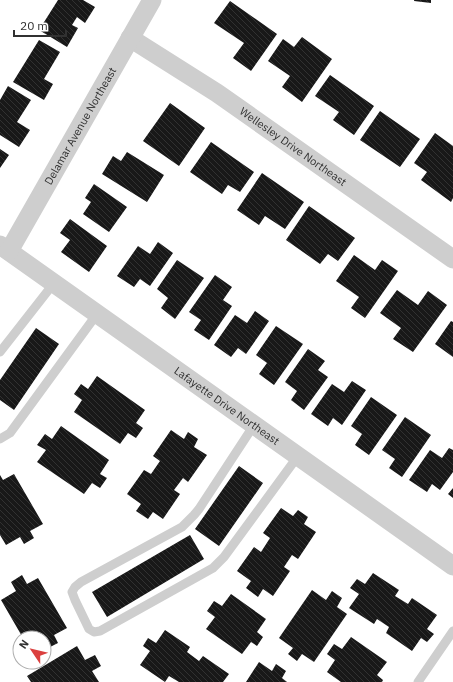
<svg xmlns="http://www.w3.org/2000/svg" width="453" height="682" viewBox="0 0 453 682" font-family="'IBM Plex Sans',sans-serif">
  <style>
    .building { fill: url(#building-back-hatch) }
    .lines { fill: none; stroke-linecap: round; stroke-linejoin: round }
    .lane { stroke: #cecece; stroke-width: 9 }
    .street { stroke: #cecece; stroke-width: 19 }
    .labels { text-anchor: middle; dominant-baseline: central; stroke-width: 4; stroke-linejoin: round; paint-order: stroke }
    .street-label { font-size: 11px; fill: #313131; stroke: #fff }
  </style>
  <defs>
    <pattern id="building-back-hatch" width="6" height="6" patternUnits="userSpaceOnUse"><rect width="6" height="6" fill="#181818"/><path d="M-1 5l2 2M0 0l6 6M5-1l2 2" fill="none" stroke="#313131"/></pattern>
  </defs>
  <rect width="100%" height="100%" fill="#fff"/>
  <!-- building -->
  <path class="building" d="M58,0H83L95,7L85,23L77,17L72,25L78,28L67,47L39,30Z
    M414,0H431V3L414,1Z
    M230,1L277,34L251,71L233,58L244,43L214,23Z
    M302,37L332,59L302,102L282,87L290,76L268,61L283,39L294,47Z
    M39,40L60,52L44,79L53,84L44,100L13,82Z
    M330,75L374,106L354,135L333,120L339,112L315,96Z
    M8,86L31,100L17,122L30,130L19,147L0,135V100Z
    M170,103L205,128L179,166L143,141Z
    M380,111L420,139L400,167L360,140Z
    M435,133L453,146V198L451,202L421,180L427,172L414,163Z
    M211,142L254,172L240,192L228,185L222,194L190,172Z
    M0,149L9,155L0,168Z
    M127,152L164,175L147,202L102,174L113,156L121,161Z
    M262,173L304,202L285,229L265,216L259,225L237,210Z
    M94,184L127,207L109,232L83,214L91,202L85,198Z
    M309,206L355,238L338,261L328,254L320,264L286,240Z
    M70,219L107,246L89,272L61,252L70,240L60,233Z
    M158,242L173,253L150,286L140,279L134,287L117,276L138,246L150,254Z
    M354,255L375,270L382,260L398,271L365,318L351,308L359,297L336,281Z
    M177,260L204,278L175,319L161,308L168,298L157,289Z
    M215,275L232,287L223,300L232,306L209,340L194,330L201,320L189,312Z
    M397,290L418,305L428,291L447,305L413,352L393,339L401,328L380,313Z
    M255,311L269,321L246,354L238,348L231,357L214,345L235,315L247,323Z
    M451,321L453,322V357L435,344Z
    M276,326L303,344L274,385L259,374L267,363L256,355Z
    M36,328L59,344L14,410L0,400V380Z
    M308,349L325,361L318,370L328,377L304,410L291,400L297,391L285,382Z
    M97,376L145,410L136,423L143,428L136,438L128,433L120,444L74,412L82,400L74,394L81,384L88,389Z
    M352,381L366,390L342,425L333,418L328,426L311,414L332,384L344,392Z
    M371,397L397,415L369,455L355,445L362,434L351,426Z
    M405,417L431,435L402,477L389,468L395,459L382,450Z
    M61,426L109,460L100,474L107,478L100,488L92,483L84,494L37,462L46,450L37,445L45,434L52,439Z
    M171,430L184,439L188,432L198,439L194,447L207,455L188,482L183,478L174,490L180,494L163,519L153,512L148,519L136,511L141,504L127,494L144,470L151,474L160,461L153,456Z
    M449,448L453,450V472L440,490L432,484L427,492L409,480L430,450L442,458Z
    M239,466L263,483L219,546L195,529Z
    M14,474L43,524L30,531L34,538L24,544L20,537L6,545L0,535V475L3,480Z
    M453,488V498L448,494Z
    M281,508L293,516L298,510L308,517L304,524L316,532L298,559L292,555L284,567L290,571L273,596L263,589L258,597L246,588L251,581L237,571L254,547L261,552L270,538L263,533Z
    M190,535L204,559L107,617L92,592Z
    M373,573L399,590L395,596L408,604L412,598L437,615L427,629L434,634L427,642L421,638L412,651L386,633L389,627L377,619L374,624L349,608L359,594L350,588L357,579L365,584Z
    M22,575L27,584L38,578L67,628L54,635L58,643L48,648L44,641V638H23L1,600L16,591L11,582Z
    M312,590L326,600L332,591L342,598L337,607L347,614L314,662L302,654L297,661L288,654L293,648L279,638Z
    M231,594L266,619L257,632L263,637L257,646L251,642L242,654L206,629L215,617L207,611L214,601L222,606Z
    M165,630L190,647L187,652L199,661L203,656L229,674L223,682H179L169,676L165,682L140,665L150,651L143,646L148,638L156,643Z
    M351,637L387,662L377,675L383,680L382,682H341L327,672L335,660L327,654L334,644L342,649Z
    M77,646L85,660L95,655L101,666L92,671L99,682H31L27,676Z
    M259,662L272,671L276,664L286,671L282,678L287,682H246Z"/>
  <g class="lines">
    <!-- lane -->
    <path class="lane" d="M0,352L54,283
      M254,425L199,509L194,515L182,527L81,582L75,587L72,592L75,600L89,629L94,632L100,631L213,568L224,557L298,456
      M0,439L10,433L97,314
      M418,682L453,631"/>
    <!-- street -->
    <g class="street">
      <path id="s1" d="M130,38L217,93L453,259"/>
      <path id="s2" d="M0,245L453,566"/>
      <path id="s3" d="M9,251L152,0"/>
    </g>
  </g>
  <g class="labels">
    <!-- street labels -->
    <g class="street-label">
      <text stroke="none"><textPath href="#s3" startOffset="144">Delamar Avenue Northeast</textPath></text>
      <text stroke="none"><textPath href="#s1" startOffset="196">Wellesley Drive Northeast</textPath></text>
      <text stroke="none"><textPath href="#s2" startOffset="278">Lafayette Drive Northeast</textPath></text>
    </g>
  </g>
  <!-- north arrow -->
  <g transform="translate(32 650) rotate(305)"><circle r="19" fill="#ffffff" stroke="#adadad"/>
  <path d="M0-3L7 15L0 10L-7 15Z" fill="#db403f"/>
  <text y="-6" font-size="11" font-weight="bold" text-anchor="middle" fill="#313131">N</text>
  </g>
  <!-- scale -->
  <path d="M14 30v6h52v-6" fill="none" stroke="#313131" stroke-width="2"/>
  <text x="20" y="30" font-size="12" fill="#313131" stroke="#ffffff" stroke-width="3" paint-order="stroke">20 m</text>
</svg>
